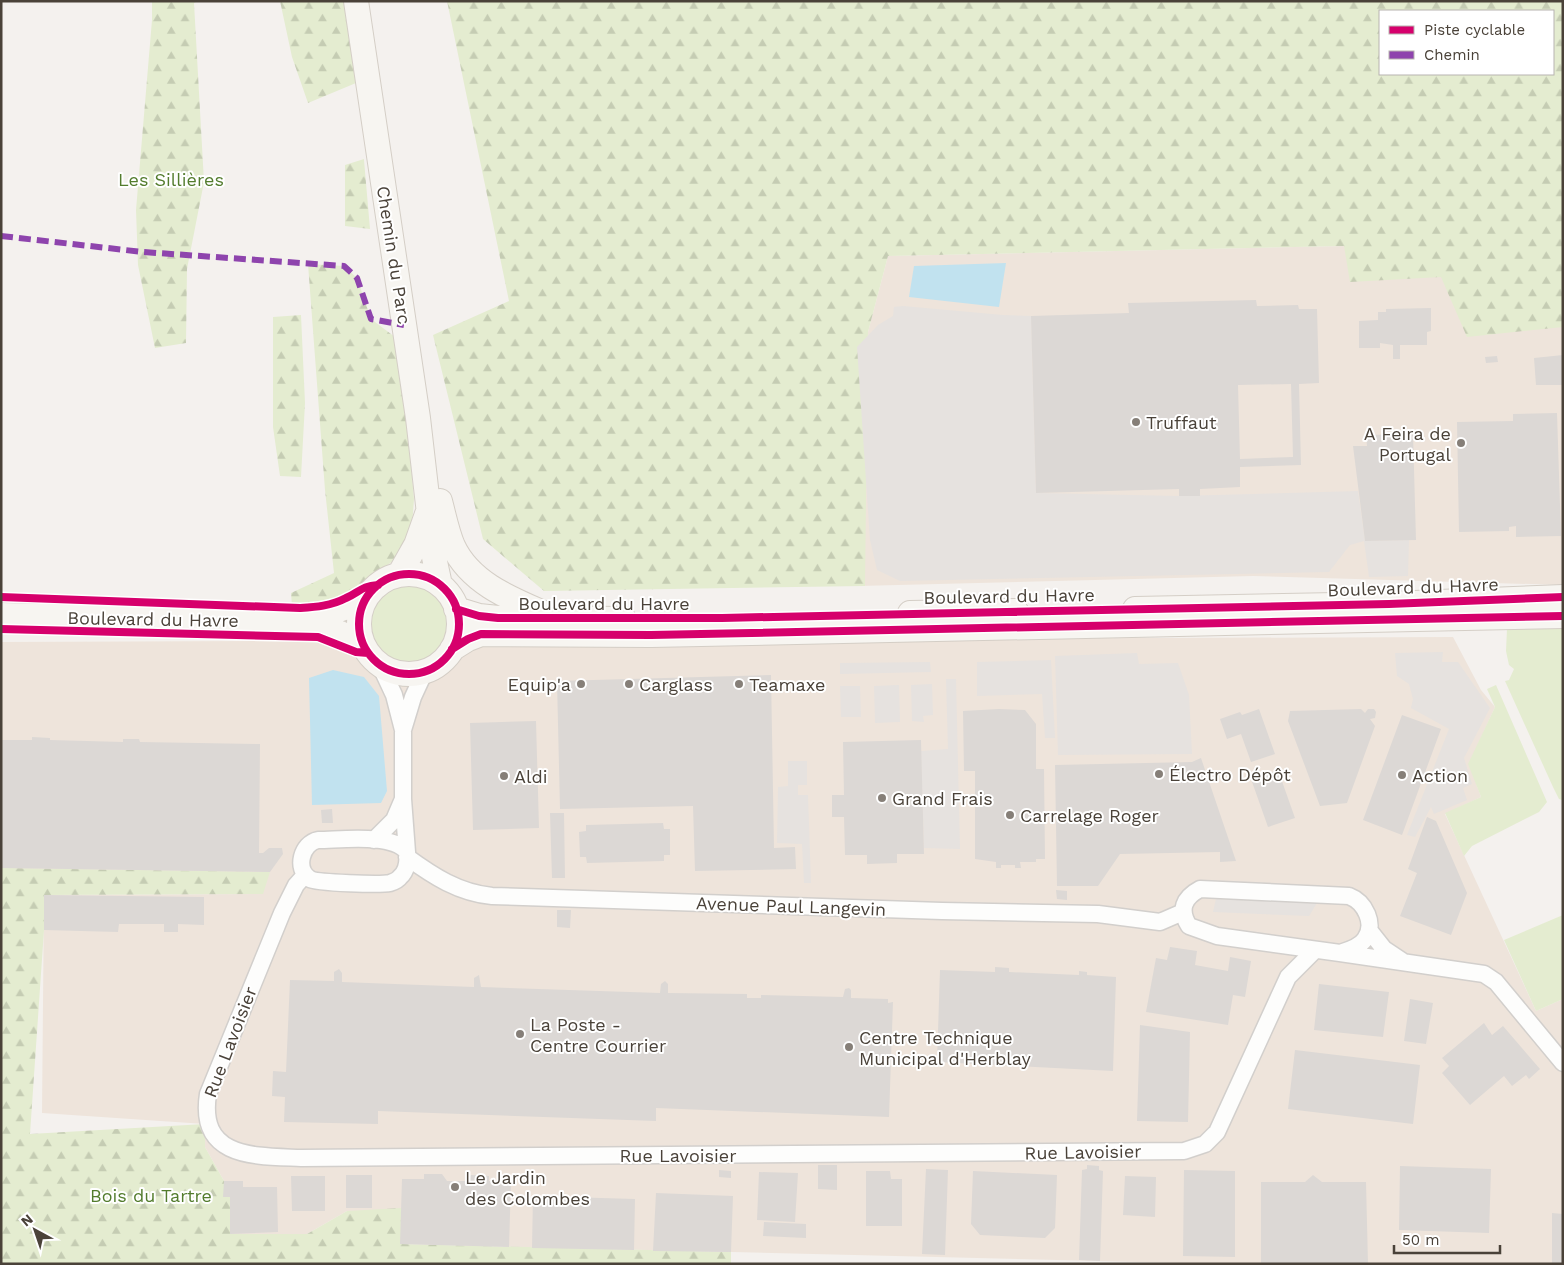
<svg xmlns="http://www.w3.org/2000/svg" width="1564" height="1265" viewBox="0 0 1564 1265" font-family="'Work Sans',sans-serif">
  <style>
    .commercial { fill: #eee4db }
    .green { fill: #e4ecd0 }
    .forest { fill: url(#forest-firs); fill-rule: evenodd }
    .parking { fill: #e6e2df }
    .water { fill: #c1e2ef }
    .building { fill: #dcd8d5; fill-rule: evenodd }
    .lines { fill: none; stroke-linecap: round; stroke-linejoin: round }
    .minor-casing { stroke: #d2cfcc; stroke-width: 19 }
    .secondary-casing { stroke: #d4cec6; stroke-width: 26 }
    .minor { stroke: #fdfdfc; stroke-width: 16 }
    .secondary { stroke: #f7f5f1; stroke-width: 24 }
    .quiet { stroke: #8e44ad; stroke-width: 6; stroke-dasharray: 12 6; stroke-linecap: butt }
    .cycleway-casing { stroke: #fff; stroke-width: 11 }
    .cycleway { stroke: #d6006c; stroke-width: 8 }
    .poi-dot { fill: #867f78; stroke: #fff; stroke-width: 2 }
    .labels { text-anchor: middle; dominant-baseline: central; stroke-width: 4; stroke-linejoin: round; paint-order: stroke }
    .park-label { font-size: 18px; fill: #537c2d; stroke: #fff }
    .street-label { font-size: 18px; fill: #4a4239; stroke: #fff }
    .poi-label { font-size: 18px; fill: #4a4239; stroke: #fff; text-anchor: start }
  </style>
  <defs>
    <pattern id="forest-firs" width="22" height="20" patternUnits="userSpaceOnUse" patternTransform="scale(1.25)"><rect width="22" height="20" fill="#e4ecd0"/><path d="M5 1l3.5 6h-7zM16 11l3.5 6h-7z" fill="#c5ccb3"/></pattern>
  </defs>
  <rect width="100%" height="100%" fill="#f4f1ee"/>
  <!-- commercial -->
  <path class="commercial" d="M1344,246L1563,270V585L1253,576L858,586L868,332L888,256Z
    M1453,637L1481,690L1495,707L1469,764L1481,797L1445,814L1536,1011L1563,999V1264H1221L400,1244L347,1211L307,1234H230V1197H223L224,1181L205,1147V1124L42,1113L44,895L263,894L1,868V642Z"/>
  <!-- green -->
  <path class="green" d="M368 624a41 41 0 1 1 82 0a41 41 0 1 1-82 0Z
    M1563,628V799L1562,800L1559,799L1553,787L1505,681L1509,680L1514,669L1509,665L1506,651L1507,629Z
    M1496,685L1547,802L1539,812L1472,846L1464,856L1445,813L1481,797L1468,764L1495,707L1487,689Z
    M1563,915V999L1536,1011L1504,940Z"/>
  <!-- forest -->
  <path class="forest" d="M152,1H198L194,3L204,182L187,269L186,343L155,348L138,265L136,210L152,20Z
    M280,1H357L368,78L308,103L292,57Z
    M447,1H1563V327L1467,337L1441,277L1350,282L1344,246L888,256L868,332L865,586L544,591L483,539L433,335L509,301ZM1380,11H1553V74H1380Z
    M364,159V160L370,229L345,226V165Z
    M308,264L344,266L357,278L371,319L395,337L410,452L414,499L412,527L397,558L352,591L314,606H292L291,593L334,573L325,490Z
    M301,315L305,403L301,477L280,476L273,427V317Z
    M1,868L270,872L263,894L44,895V930L30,1134L205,1124V1147L224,1181V1197H230V1234H307L347,1211L401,1208V1244L731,1252V1264H1Z"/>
  <!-- parking -->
  <path class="parking" d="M903,306L1003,315L1031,316L1036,493L1179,496L1358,491L1365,541L1409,540L1408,576L1369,577L1364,541L1350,545L1329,572L900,581L877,570L870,540L857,347L878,325L893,316L894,307Z
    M1443,652L1442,662H1458L1490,708L1464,758L1472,784L1463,788L1467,800L1434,814L1431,807L1415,837L1407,835L1449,729L1411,708L1413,699L1409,684L1397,676L1395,653Z
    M1137,653L1139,664L1178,663L1189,695L1192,754L1058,755L1055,656Z
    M1051,660L1055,738H1045L1042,694L977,696V662Z
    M930,662L931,672L840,674V663Z
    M946,679H956L960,849L924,848L921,751L948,749Z
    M932,684L933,715L923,716L924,722L912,721L911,685Z
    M899,685L900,722L875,723L874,686Z
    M840,686H860L861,717H841Z
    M788,761H807V785H798V795H808L811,883H804L802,844L777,843L778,787L788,786Z
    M1216,899L1317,903L1309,916L1213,912Z"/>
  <!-- water -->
  <path class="water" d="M1006,263L999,307L909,297L914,266Z
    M333,670L364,677L379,696L387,791L381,803L312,805L309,678Z"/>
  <!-- building -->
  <path class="building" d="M1256,300L1257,306L1298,305L1299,309H1317L1319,383L1299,384L1301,465L1240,467V487L1200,489V496H1179V489L1036,493L1031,316L1129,313L1128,303ZM1291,384L1293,457L1240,459L1238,385Z
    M1431,308V331L1427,332V345H1400V359H1393V345L1380,343V348H1359V321L1378,320V312H1386V309Z
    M1563,355V385H1536L1534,358Z
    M1497,356L1498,362L1486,363L1485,357Z
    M1557,413L1561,536L1516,537V526L1509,527V531L1459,532L1457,422L1513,421V414Z
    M1413,434L1416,540L1365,541L1353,446H1367L1366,435Z
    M771,675L774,848L795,847L796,869L695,871L693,806L560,809L557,681Z
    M999,709L1025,710L1036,724V769H1044L1045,859H1036V862H1020L1021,868H1015V865H1001V868H996V862L975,859V771H964L963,711Z
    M1259,709L1275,754L1251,762L1241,734L1227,739L1220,719L1240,712L1242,715Z
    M1361,709L1365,713L1368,709H1374L1376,712L1375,718L1370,719L1375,726L1347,803L1320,806L1288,721L1290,711Z
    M1402,715L1441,729L1402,835L1363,820Z
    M536,721L539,828L473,830L470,723Z
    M32,737L50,738V740L123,742V739H139L140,742L260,744L259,853H263L269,848H282L283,854L270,872L1,868V740H32Z
    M921,740L924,854H897V863L867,864V855H845L844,817H832V795H844L843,742Z
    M1201,758L1236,861L1220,862V852L1120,854L1098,886H1057L1055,765L1192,762Z
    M1278,770L1295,818L1268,827L1251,779Z
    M332,809L333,823H322L321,810Z
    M550,813H564L565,878H552Z
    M1427,817L1436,821L1467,893L1451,935L1400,916L1417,873L1408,869Z
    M663,823L664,829H670V855H664V861L587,863L586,857H580L579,832L586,831V825Z
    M1056,890L1067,891V900L1057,899Z
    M44,895L204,897V925L178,924V932H164V924H119L118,932L44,930Z
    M557,910H571L570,928L557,927Z
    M1170,947L1197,951L1195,965L1228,971L1230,957L1251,961L1245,997L1233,995L1228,1025L1146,1012L1156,958L1167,960Z
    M995,967L1009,968V972L1079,975V971L1087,972V975L1116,977L1113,1071L937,1062L940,970L995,972Z
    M339,969L342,973V982L474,987V978L479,975L481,987L660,993L661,984L665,981L668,984V993L747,994V998H761V995L843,997L845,989L849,988L851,990V998L888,999V1003L893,1002L889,1117L656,1108V1121L378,1111V1124L284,1122L285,1097L272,1096L273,1071L286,1072L290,980L334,981V972Z
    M1319,984L1389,992L1383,1037L1314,1030Z
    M1410,999L1433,1003L1426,1044L1404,1041Z
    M1484,1023L1492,1035L1503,1026L1540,1069L1529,1079L1526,1075L1512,1086L1504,1076L1470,1105L1442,1073L1449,1066L1442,1058Z
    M1140,1025L1190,1032L1188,1122L1137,1121Z
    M1295,1050L1420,1065L1413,1124L1288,1109Z
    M818,1165H837V1190L818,1189Z
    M1087,1165L1099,1166V1170L1103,1171L1100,1261L1079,1260L1082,1170L1087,1169Z
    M1400,1166L1491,1169L1489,1233L1399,1230Z
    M926,1169L948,1170L945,1255L922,1254Z
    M719,1170L731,1171V1178L719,1177Z
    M1184,1170L1235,1171V1257L1183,1256Z
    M866,1171H890L891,1179H902V1226H866Z
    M973,1171L1057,1175L1055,1228L1045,1238L980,1235L971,1224Z
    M759,1172L798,1173L795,1222L757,1220Z
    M424,1174H442L447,1181H465L471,1175L489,1176V1181L511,1182L509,1247L400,1244L402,1179H424Z
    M346,1175H372V1208H346Z
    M1313,1175L1322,1182H1366L1368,1264H1261V1182H1305Z
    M291,1176H325V1211H292Z
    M1125,1176L1156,1177L1155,1217L1123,1215Z
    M224,1181H243V1187H277L278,1232L230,1234V1197H223Z
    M656,1193L733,1196L731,1252L653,1251Z
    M533,1196L635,1199L634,1250L532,1248Z
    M1552,1213L1563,1214V1263H1552Z
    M764,1222L806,1224V1238L763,1236Z"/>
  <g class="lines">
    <defs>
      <path id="minor" d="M380,665L394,695L403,730L413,697L425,671
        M403,730V799
        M318,840C341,840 393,833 407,852C408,860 407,871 400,877C398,880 393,882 390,883C381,885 317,883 310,879C294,869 302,843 318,840Z
        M374,840L394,820L403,799L407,852
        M407,857C433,876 459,893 492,896L942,911L1098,914L1160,922L1183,912
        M305,875L296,885L282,913L208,1094C198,1159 255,1156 301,1158L1184,1151L1205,1144L1217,1132L1288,977L1315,950
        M1200,889L1349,896C1365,902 1376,924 1365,939C1360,947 1349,950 1340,953L1217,936L1189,926C1179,910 1183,898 1200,889Z
        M1369,930L1384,949L1402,961
        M1340,953L1484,974L1496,982L1563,1063"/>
      <path id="secondary" d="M356,1L418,418L434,557L440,585
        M440,501C444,516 447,532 453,546C470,583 511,599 546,614
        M359 624a50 50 0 1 1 100 0a50 50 0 1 1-100 0Z
        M399,575L416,545L427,514
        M456,609L479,616L498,618L624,619
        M1135,609L1389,604L1563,597
        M910,613L1016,611
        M1,615L305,622L340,633L363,645
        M305,622L364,601
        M452,649L468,639L481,634L651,635L1563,616"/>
    </defs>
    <!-- minor casing -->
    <use href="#minor" class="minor-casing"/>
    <!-- secondary casing -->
    <use href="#secondary" class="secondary-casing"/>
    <!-- minor -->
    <use href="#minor" class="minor"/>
    <!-- secondary -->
    <use href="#secondary" class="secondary"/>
    <!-- quiet -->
    <path class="quiet" d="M1,236L143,252L344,266L357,278L371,319L404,325"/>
    <defs>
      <path id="cycleway" d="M359 624a50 50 0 1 1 100 0a50 50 0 1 1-100 0Z
        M1,597L300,608C315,607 331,606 346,598C360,592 361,586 378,585
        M456,609L479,616L498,618H722L1389,604L1563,597
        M1,629L318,637L356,652L368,653
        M452,649L468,639L481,634L651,635L1563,616"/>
    </defs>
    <!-- cycleway casing -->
    <use href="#cycleway" class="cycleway-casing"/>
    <!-- cycleway -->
    <use href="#cycleway" class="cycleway"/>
  </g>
  <!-- markers -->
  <g class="poi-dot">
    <circle cx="1136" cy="422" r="5"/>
    <circle cx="1461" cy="443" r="5"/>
    <circle cx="581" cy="684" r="5"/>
    <circle cx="629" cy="684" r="5"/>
    <circle cx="739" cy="684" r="5"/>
    <circle cx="1159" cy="774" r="5"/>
    <circle cx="1402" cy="775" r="5"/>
    <circle cx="504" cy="776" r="5"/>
    <circle cx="882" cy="798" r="5"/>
    <circle cx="1010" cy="815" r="5"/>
    <circle cx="520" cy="1034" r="5"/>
    <circle cx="849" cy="1047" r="5"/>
    <circle cx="455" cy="1187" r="5"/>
  </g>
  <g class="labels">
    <!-- park labels -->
    <g class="park-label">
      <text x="171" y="179">Les Sillières</text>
      <text x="151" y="1195">Bois du Tartre</text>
    </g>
    <!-- street labels -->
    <g class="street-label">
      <text transform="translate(394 255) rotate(81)">Chemin du Parc</text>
      <text transform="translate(1413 587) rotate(-2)">Boulevard du Havre</text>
      <text transform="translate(1009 596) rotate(-1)">Boulevard du Havre</text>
      <text x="604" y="603">Boulevard du Havre</text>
      <text transform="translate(153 619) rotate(1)">Boulevard du Havre</text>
      <text transform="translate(791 906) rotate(2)">Avenue Paul Langevin</text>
      <text transform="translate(230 1042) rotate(-69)">Rue Lavoisier</text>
      <text transform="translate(1083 1152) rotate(-1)">Rue Lavoisier</text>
      <text x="678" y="1155">Rue Lavoisier</text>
    </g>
    <!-- poi labels -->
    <g class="poi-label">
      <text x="1146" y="422">Truffaut</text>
      <text x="1451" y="433" text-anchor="end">A Feira de<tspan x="1451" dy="21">Portugal</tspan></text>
      <text x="571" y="684" text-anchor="end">Equip'a</text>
      <text x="639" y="684">Carglass</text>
      <text x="749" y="684">Teamaxe</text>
      <text x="1169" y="774">Électro Dépôt</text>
      <text x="1412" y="775">Action</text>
      <text x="514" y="776">Aldi</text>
      <text x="892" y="798">Grand Frais</text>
      <text x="1020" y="815">Carrelage Roger</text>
      <text x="530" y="1024">La Poste -<tspan x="530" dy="21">Centre Courrier</tspan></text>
      <text x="859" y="1037">Centre Technique<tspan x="859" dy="21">Municipal d'Herblay</tspan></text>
      <text x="465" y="1177">Le Jardin<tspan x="465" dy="21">des Colombes</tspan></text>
    </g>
  </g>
  <!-- border -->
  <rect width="1564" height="1265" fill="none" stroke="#4a4239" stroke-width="5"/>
  <!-- legend -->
  <rect x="1379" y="10" width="175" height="65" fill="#ffffff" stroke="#b7b3b0"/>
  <rect x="1389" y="26" width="25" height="8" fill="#d6006c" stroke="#b7b3b0"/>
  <text x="1424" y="35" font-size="15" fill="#4a4239">Piste cyclable</text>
  <rect x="1389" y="51" width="25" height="8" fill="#8e44ad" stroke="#b7b3b0"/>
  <text x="1424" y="60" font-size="15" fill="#4a4239">Chemin</text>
  <!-- north arrow -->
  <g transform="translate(35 1230) rotate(320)" stroke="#ffffff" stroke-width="4" paint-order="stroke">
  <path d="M0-4L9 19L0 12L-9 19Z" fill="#4a4239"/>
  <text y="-8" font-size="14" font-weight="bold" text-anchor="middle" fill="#4a4239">N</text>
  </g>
  <!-- scale -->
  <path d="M1394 1245v8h106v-8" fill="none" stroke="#4a4239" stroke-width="2.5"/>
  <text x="1402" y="1245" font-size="15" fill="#4a4239" stroke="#ffffff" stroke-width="4" paint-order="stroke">50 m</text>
</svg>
